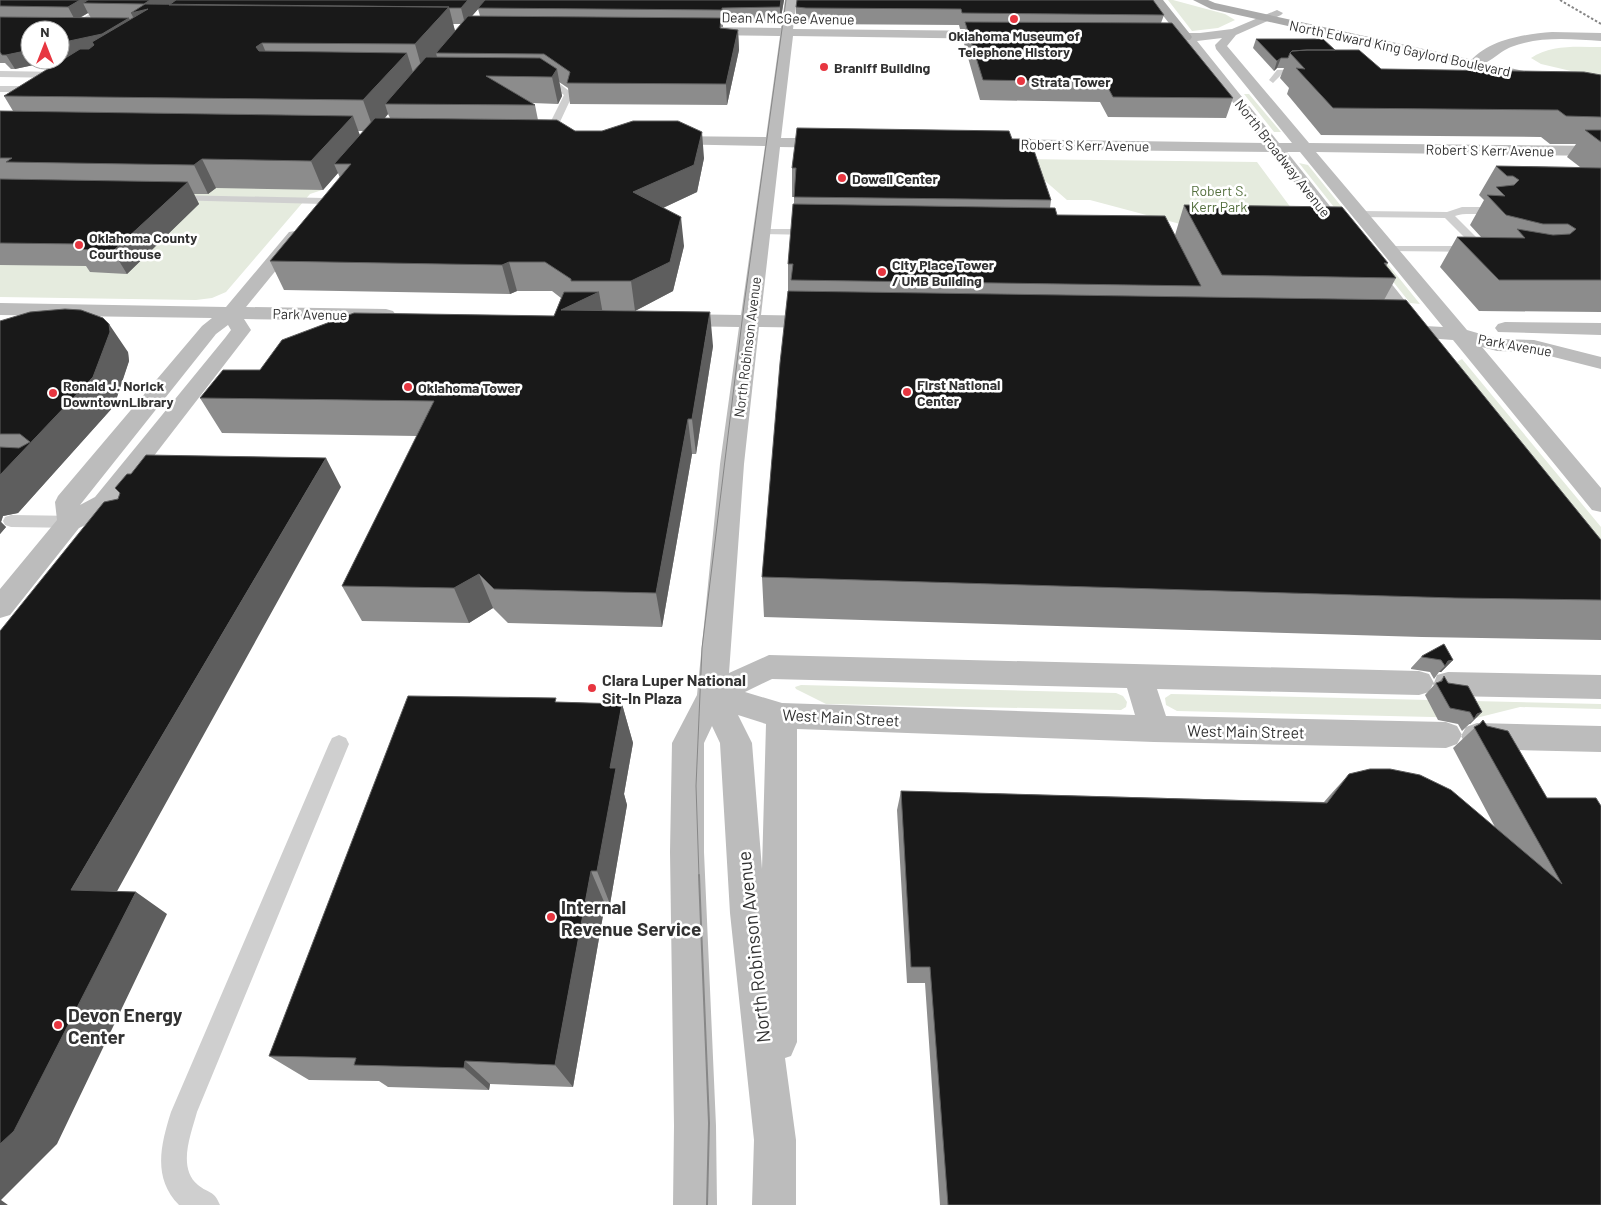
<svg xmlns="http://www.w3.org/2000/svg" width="1601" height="1205" viewBox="0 0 1601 1205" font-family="Barlow,sans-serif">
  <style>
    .green { fill: #e5ebde }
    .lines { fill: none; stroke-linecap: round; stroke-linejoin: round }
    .lane { fill: #cfcfcf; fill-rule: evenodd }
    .secondary { fill: #bcbcbc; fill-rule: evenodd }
    .primary { fill: #aaa; fill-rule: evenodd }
    .tram-far1 { stroke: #878787; stroke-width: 1 }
    .tram { stroke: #878787; stroke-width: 2 }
    .rail { stroke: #878787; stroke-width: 2; stroke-dasharray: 2.5 2; stroke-linecap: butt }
    .wall { fill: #8c8c8c; fill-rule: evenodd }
    .shaded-wall { fill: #5e5e5e }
    .building { fill: #191919; stroke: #5e5e5e }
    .poi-dot { fill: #e73640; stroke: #fff; stroke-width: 2 }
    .labels { text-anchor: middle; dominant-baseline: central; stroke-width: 5; stroke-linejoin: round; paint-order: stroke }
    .far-street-label { font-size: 14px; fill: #323232; stroke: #fff }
    .far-poi-label { font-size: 14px; font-weight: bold; fill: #323232; stroke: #fff; text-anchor: start }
    .far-park-label { font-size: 14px; fill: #546f3e; stroke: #fff }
    .poi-label { font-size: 16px; font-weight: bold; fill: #323232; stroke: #fff; text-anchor: start }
    .street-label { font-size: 16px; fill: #323232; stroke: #fff }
    .near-poi-label { font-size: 19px; font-weight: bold; fill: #323232; stroke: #fff; text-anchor: start }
    .near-street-label { font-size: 19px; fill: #323232; stroke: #fff }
  </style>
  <rect width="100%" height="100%" fill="#fff"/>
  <!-- green -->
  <path class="green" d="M1173,0L1225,14L1235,20L1218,28L1192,31L1168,0Z
    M1601,47V78L1541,64L1531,58C1551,44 1578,47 1601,47Z
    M1244,94H1249L1281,132H1274Z
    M0,140L322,190L310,194L226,292L212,298L196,300L0,297Z
    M1020,159L1257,162L1311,235L1214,233L1090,200H1067Z
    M1299,163L1308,165L1420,304L1410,303Z
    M1462,359L1601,527V541L1457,362Z
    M801,685L1116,693L1123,696L1127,702L1126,707L1121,710L826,704L796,689L795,687Z
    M1171,694L1601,704V709L1520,707L1476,718L1177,711L1166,705L1165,698Z"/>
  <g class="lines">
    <!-- lane -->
    <path class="lane" d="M114,0H123L76,28L69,26Z
      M1306,69H1309V73L1282,74L1273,83L1269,80L1277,70Z
      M0,71L62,72L66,75L62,78L0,77Z
      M539,76L551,77L573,94L552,139L547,142L542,139L564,95L546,82L536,81V77Z
      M0,86H27L31,89L27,92H0Z
      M173,195L324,198L329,201L324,204L169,200V196Z
      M1462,207H1495L1500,210C1491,218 1468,211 1455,216L1487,248V252L1386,251V247L1390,246H1473L1445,218L1360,217L1355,214L1360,211L1447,212Z
      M761,229H813L819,232L813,235L757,234L755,232Z
      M11,515L78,516L84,518L86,522L84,526L78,528L11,527L5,525L3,521L5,517Z
      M339,735L346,738L349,744L197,1112C191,1134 177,1168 198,1185C209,1194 214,1190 220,1205H179C152,1178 161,1144 171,1112L329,744L332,738Z"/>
    <!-- secondary -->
    <path class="secondary" d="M785,0H797L793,29L1001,31L1007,35L1001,39L793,36L781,138H832L840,143L832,148L780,147L761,315L821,316L828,318L831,322L828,326L821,328L759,327L744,464L729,673L769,655L1419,671L1429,674L1434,683L1437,675L1448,672L1601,675V699L1448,696L1437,693L1433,684L1429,692L1419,695L1157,689L1166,716L1446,722L1457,726L1462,735L1457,744L1446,748L1154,742L797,729V1042L791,1056L785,1058L796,1140V1205H752L754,1140L730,913L720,743L712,726L704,743V852L716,1126L717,1205H673L674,1126L670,852L672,743L697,695L720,464L739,327L674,326L667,324L664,320L667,316L674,314L741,315L765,146L665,144L658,140L665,136L766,137L780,36L701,35L695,31L701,27L781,28ZM772,679L1127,688L1135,715L782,703L745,692ZM738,715L766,724L762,869L752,743Z
      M1277,10L1283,13L1281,15L1236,35L1227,46L1309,143L1601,146V156L1316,152L1467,330L1498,339L1534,340L1601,357V369L1534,352L1497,351L1482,347L1601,488V512L1592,510L1453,340L1387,335L1384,331L1387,327L1404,325L1271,152L995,149L987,144L995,139L1264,143L1192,49L1183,41H1154L1148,37L1154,33H1200L1232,29ZM1222,38L1215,45L1216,49L1292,143H1279L1197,41ZM1287,152H1300L1443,327L1425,326Z
      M1552,32L1601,33V41C1571,39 1539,36 1511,47C1498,52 1483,70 1469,67L1468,64C1486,40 1524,34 1552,32Z
      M295,231L301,232L304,236L246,307L386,309L393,311L396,315L393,319L386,321L244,319L251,330L248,334L113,509L79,528L10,615L0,618V589L57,520L55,502L58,496L202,326L212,318L0,315V303L226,307L289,232ZM228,325L231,330L225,338L95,497L80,505L216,334Z
      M1505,322L1601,323V335L1498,332L1495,328L1498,324Z
      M1477,723L1601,726V752L1477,749L1466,745L1461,736L1466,727Z"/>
    <!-- primary -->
    <path class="primary" d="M1151,0H1163L1190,34L1192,37L1190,40H1182Z
      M1193,0H1208L1215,3L1546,76L1601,91V99L1544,83L1211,9Z"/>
    <!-- tram-far1 -->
    <path class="tram-far1" d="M699,876L696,786L702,648L744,305L786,0"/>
    <!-- tram -->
    <path class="tram" d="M699,875L709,1123L707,1205"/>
    <!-- rail -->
    <path class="rail" d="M1560,0L1601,24"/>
  </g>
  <!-- wall -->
  <path class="wall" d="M0,0H784L780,23L723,24V27H721V28L738,30L739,50L727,105L570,104L568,88L559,82L562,96L558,104L532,103L535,105L538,120L575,131L704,158L697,192L663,208L684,246L673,291L635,311L602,310L713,346L696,454H692L662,627L508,623L493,608L469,623L362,621L342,586L417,436L222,433L200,398L260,370L554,316L561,298L552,291H517L510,294L284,290L270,261L340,178L338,173L323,190L216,188L208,194H194L199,204L127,274L90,272L86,266L0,265V111H13L4,96L66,58L15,69H11L5,63H0ZM478,9L480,16H472ZM88,13L91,18H80ZM453,24H461L455,31ZM388,114L390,118H385ZM358,131H364L360,135Z
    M797,0L1164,15L1161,23L1233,98L1226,118L1108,117L1100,102L980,100L963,40L965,29H960L959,25L806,24L796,23V7Z
    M1256,39L1335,50L1381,69L1601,75V312L1479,311L1440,267L1457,237H1481L1470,225L1484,200L1479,195L1496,166L1580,167L1567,157L1576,144H1550L1541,137L1321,135L1287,94L1289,88L1280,78L1284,68H1277L1274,71L1253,48Z
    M1012,139L1051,200L1050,208L1057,215L1175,235L1184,205L1388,263L1386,266L1396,278L1384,300L1601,540V640L1422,637L764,617L762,577L788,292V264L794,204V197H792V168Z
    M0,321L128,352L129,361L114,406L18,513L3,516L1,522L6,527L0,534Z
    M1422,656L1453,660L1441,672H1439L1434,679L1430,672L1411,669V668Z
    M1444,676L1448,683L1482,712L1462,731L1458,724L1438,720L1425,695L1436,683L1439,682Z
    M558,702L622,704L633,743L624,794L627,805L610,904H605L573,1087L490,1084L489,1090L388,1087L379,1081L309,1080L269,1056Z
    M1483,720L1487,726L1547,798H1596L1601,1205H940L925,983H907L897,810L901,791L1324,802L1331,794L1349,774L1495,827L1453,748Z"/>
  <!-- shaded-wall -->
  <path class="shaded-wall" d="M77,0H104L83,3L88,13L75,20L68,7Z
    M150,0H178L145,41L131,13L147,9L144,4Z
    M468,0H486L465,24L461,8Z
    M781,0H784L780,23V7Z
    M449,7L456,35L436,53L437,57L423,73L415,44Z
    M129,18L136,32L92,42L97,51L60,59V43Z
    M738,30L739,50L727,105L726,84Z
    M262,43L274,72L256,47Z
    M30,50V60H57L15,69L6,55Z
    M407,53L416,82L385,104L388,114L374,131L363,100Z
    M1281,58L1277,68L1274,71L1277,61Z
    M557,69L562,96L558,104L552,77Z
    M353,116L363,144L334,164L338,173L323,190L311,161Z
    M702,132L704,158L697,192L637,220L633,192Z
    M202,159L216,188L208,194L194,165Z
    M188,182L199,204L127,274L113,251Z
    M681,217L684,246L673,291L635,311L631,281Z
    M509,262L517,291L510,294L502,265Z
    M599,292L605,326L561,310Z
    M710,312L713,346L696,454L692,419Z
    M109,324L128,352L129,361L114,406L18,513L3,516L1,522L6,527L0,534V475L93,377Z
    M688,419L692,454L662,627L656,593Z
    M326,458L341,487L105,913L71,890Z
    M479,574L493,608L469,623L454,588Z
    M1453,660L1441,672H1439L1445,666L1448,661Z
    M622,704L633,743L624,794L627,805L610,904L597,871L610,768Z
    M1482,712L1470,724H1469L1474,719L1477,714Z
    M591,871L605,904L573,1087L555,1065Z
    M136,892L167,914L57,1144L1,1200L8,1205H0V1144Z
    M465,1061L490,1084L489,1090L464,1068Z"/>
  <!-- building -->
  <path class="building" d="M0,0H80L68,7L0,6Z
    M88,0H150L144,4L83,3Z
    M176,0H468L461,8H448L449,7L169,5Z
    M485,0H781L780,7L722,8V10L478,8Z
    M797,0H1153L1164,15L962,13L961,9L806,8L796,7Z
    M145,4L449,7L415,44L262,43L256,47L259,51L407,53L363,100L4,96L80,49H89L94,45L92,42L148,9L131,13Z
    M468,16L721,18L720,28L738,30L726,84L567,83L570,72L544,54L436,53Z
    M0,17L129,18L102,34L60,43V30H30V50L6,55H2L0,52Z
    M965,22L1172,23L1233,98L1113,97L1105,82L983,80Z
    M1256,39H1323L1335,50H1307L1292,51L1290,53L1288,58H1281L1277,61Z
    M1307,50H1359L1381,69L1584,72L1601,75V117L1566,116L1558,110L1333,108L1296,68L1305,69L1290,53L1292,51Z
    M426,57L540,58L557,69L552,77L486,76L535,105L385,104Z
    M0,111L353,116L311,161L202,159L194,165L6,162L12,158H0Z
    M375,118L557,120L575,131H602L633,121H678L702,132L694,165L633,192L681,217L670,262L631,281H571V279L545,262H509L502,265L270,261L351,164H334Z
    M797,128L1009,131L1012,139H1030L1051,200L794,197L796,168H792Z
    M1585,130H1601V142Z
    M1496,166L1601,168V280H1499L1457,237L1525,238L1517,229L1553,235L1570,234L1576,229L1568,224H1543L1506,215L1487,195L1505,196L1496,187L1514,185L1519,180L1513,176H1507Z
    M0,179L188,182L113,251L75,249L82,244L0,243Z
    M793,204L1055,208L1057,215L1165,216L1201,286L791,280L793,264H788Z
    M1184,205L1342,207L1388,263H1384L1396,278L1222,275Z
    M788,291L1406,300L1601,540V600L1455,598L762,577L780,363Z
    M564,292H599L561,310L710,312L692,419H688L656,593L494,589L479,574L454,588L342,586L434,401L200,398L223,370H260L282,340L354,313L554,316Z
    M65,309L81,310L103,318L109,324L110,332L93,377L0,475V447L19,448L30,442L20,434H0V321L30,312Z
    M146,455L326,458L71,890L136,892L14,1131L0,1144V631L104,502L118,499L120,493L115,488L127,474H131Z
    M1444,644L1453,660L1448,661L1445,666L1441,660L1422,657V656Z
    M1444,676L1448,683L1468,686L1482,712L1477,714L1474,719L1470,712L1450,708L1436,683L1442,681Z
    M408,696L556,698L555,702L622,704L610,768H616L597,871H591L555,1065L465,1061L464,1068L354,1065L356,1058L269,1056Z
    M1483,720L1487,726L1508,731L1547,798H1596L1601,806V1205H948L930,967H911L901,791L1327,803L1349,774L1370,769H1390L1420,775L1451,790L1562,884L1474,727L1480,724Z"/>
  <!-- markers -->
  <g class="poi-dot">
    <circle cx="1014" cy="19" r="5"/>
    <circle cx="824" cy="67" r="5"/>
    <circle cx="1021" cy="81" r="5"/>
    <circle cx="842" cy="178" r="5"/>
    <circle cx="79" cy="245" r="5"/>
    <circle cx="882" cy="272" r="5"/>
    <circle cx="408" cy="387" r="5"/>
    <circle cx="907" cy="392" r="5"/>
    <circle cx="53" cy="393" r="5"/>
    <circle cx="592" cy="688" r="5"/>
    <circle cx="551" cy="917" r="5"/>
    <circle cx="58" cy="1025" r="5"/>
  </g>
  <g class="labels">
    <!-- far-street labels -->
    <g class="far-street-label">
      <text transform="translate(788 18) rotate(1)">Dean A McGee Avenue</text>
      <text transform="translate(1400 48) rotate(12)">North Edward King Gaylord Boulevard</text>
      <text transform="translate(1085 145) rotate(1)">Robert S Kerr Avenue</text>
      <text transform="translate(1490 150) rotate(1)">Robert S Kerr Avenue</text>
      <text transform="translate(1283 158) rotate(52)">North Broadway Avenue</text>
      <text transform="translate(310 314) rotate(1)">Park Avenue</text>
      <text transform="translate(1515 345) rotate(10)">Park Avenue</text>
      <text transform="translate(747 347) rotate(-83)">North Robinson Avenue</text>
    </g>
    <!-- far-poi labels -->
    <g class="far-poi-label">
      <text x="1014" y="35" text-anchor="middle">Oklahoma Museum of<tspan x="1014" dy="16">Telephone History</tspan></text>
      <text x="834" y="67">Braniff Building</text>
      <text x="1031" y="81">Strata Tower</text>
      <text x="852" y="178">Dowell Center</text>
      <text x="89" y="237">Oklahoma County<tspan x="89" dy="16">Courthouse</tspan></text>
      <text x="892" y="264">City Place Tower<tspan x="892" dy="16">/ UMB Building</tspan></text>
      <text x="917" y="384">First National<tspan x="917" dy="16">Center</tspan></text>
      <text x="63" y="385">Ronald J. Norick<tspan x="63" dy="16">DowntownLibrary</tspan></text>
      <text x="418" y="387">Oklahoma Tower</text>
    </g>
    <!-- far-park labels -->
    <g class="far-park-label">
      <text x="1219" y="190">Robert S.<tspan x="1219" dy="16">Kerr Park</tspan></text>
    </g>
    <!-- poi labels -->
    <g class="poi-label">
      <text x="602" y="679">Clara Luper National<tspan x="602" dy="18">Sit-In Plaza</tspan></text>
    </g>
    <!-- street labels -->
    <g class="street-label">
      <text transform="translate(841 717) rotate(3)">West Main Street</text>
      <text transform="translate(1246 731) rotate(1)">West Main Street</text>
    </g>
    <!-- near-poi labels -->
    <g class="near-poi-label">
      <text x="561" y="906">Internal<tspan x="561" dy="22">Revenue Service</tspan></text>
      <text x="68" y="1014">Devon Energy<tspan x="68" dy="22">Center</tspan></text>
    </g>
    <!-- near-street labels -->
    <g class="near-street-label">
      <text transform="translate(753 947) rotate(-96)">North Robinson Avenue</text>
    </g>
  </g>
  <!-- north arrow -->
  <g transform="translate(45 45)"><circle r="24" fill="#ffffff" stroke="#adadad"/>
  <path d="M0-4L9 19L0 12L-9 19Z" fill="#e73640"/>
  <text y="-8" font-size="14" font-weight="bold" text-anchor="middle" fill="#323232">N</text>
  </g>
</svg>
